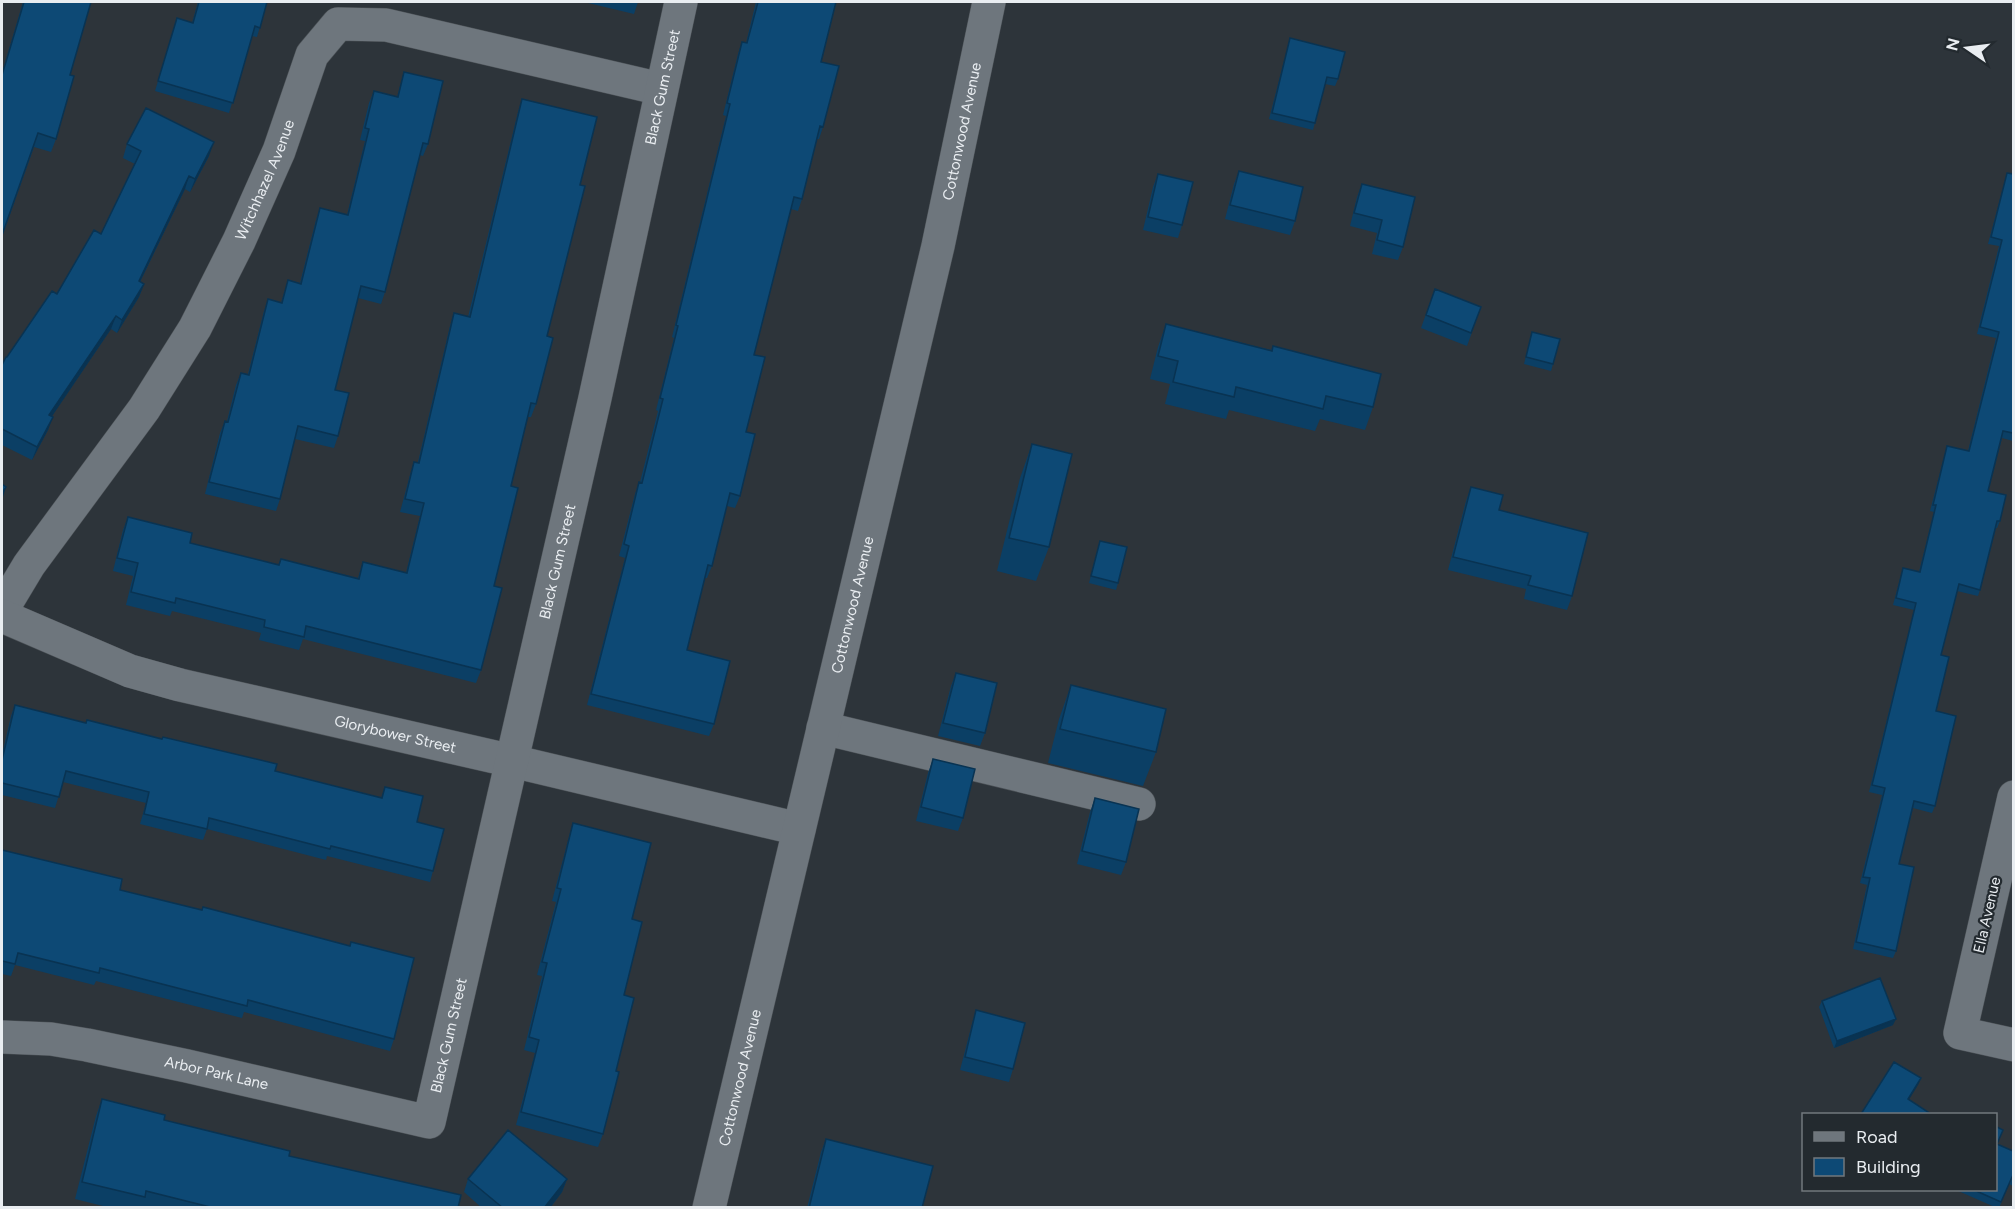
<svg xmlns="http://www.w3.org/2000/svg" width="2015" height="1209" viewBox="0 0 2015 1209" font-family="Figtree,sans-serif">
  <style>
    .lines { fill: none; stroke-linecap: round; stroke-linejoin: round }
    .minor-casing { stroke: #4c5257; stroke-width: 34 }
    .minor { stroke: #6e767d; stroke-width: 33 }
    .wall { fill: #0b3f65 }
    .shaded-wall { fill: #093352 }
    .building { fill: #0d4975; stroke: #093352; stroke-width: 1.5 }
    .labels { text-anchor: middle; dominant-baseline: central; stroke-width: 4.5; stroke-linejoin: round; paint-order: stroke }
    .street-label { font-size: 15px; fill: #e9edf1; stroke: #232a2f }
  </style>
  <rect width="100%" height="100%" fill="#2d343a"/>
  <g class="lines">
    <defs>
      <g id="minor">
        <path id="s1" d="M2,610L29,565L144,409L195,328L239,241L279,151L312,55L338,24L386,25L661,89"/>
        <path id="s2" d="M2,616L130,671L180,685L512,761L799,829"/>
        <path d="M823,728L1139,804"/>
        <path d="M2014,797L1960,1033L2014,1045"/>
        <path id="s3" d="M2,1037L51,1039L87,1045L187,1066L429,1122L595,398L681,2"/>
        <path id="s4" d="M709,1208L938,246L989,2"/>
      </g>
    </defs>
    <!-- minor casing -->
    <use href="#minor" class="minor-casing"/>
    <!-- minor -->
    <use href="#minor" class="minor"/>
  </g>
  <!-- wall -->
  <path class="wall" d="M23,2H91L70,75L56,139L51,152L34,147L2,237V73Z
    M198,2H267L257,37L252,36L229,113L155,91L177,18L192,23Z
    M584,2H638L634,14Z
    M756,2H836L821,62L823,127L819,139H817L802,199L798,211L791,209L754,355L740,496L735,508L727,506L712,566L707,578H705L687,650L714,724L709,736L587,705L625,558L619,556L635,494L639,482H640L658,411L656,410L674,338L672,337L726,116L723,115L738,54L742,42L746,43Z
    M1290,38L1338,79L1335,86L1325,84L1313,130L1269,119Z
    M404,72L428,144L423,156L420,155L385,292L381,304L358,298L335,390L338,436L334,448L295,439L280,499L276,511L205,494L220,433L225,421H227L236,385L241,373L248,374L264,311L268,299L281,303L288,280L300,283L316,220L320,208L347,215L365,141L360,140L369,103L374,91L397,97Z
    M522,99L580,185L547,336L536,404L531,417H528L511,486L494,586L481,670L476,683L303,639L299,650L259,640L261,633L172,611L170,616L126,605L133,576L113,571L123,530L128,517L190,543L278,565L281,559L358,578L363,562L406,573L420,516L400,512L410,475L414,462H418L450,326L454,313L468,317L518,112Z
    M127,144L209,156L190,192L185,189L140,282L144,284L139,297L117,333L111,329L52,416L48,430L32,460L2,445V365L101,234L135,164L123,158Z
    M1239,171L1295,221L1290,235L1225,219L1234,184Z
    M2007,173L2013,174V441L2002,438L1988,491L2000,521L1997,528H1996L1980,590L1978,596L1957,591L1941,655L1936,711L1935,806L1932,813L1913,808L1899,864L1896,951L1893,958L1853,949L1867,885L1860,883L1882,795L1869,792L1914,610L1893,605L1903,568L1919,572L1934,512L1930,511L1947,446L1968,451L1996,338L1977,334L1999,246L1988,244Z
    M1158,174L1182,225L1178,238L1143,230L1153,187Z
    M1362,184L1403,247L1398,260L1372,254L1377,233L1350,226L1357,197Z
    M1435,289L1481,307L1467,346L1421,328Z
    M1166,324L1271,350L1273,346L1373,407L1365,430L1320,419L1315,431L1229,410L1226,419L1165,404L1170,384L1150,379L1158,347Z
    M1532,332L1553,364L1551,371L1524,364Z
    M1032,444L1049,547L1036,581L997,571L1020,478Z
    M1471,487L1499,510L1572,596L1567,610L1524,599L1526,589L1448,570L1466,501Z
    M1100,541L1118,583L1116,590L1089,583Z
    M956,673L985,733L980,746L938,736L951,686Z
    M1071,685L1156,752L1143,786L1048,763L1059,719Z
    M15,705L381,798L385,787L417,822L433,871L430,882L327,856L326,860L207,829L203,840L140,824L146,803L63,782L55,808L2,795V755L11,716Z
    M933,759L963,818L958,831L916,821L928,773Z
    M1095,798L1126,862L1121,875L1077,864L1090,812Z
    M573,823L632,919L616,1071L603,1134L598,1147L516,1125L535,1053L524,1050L542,976L537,975L556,902L552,901L569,837Z
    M2,850L120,890L394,1039L390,1051L244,1012L242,1018L96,981L94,985L15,965L11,976L2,974Z
    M1822,1001L1893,1025L1834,1048L1819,1007Z
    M976,1010L1013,1069L1009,1082L960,1070L972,1024Z
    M102,1099L164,1120L458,1208H111L75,1199L96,1116Z
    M826,1139L922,1208H807L821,1152Z
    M1998,1144L2013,1151V1186L2009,1184L1999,1208H1997L1956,1190H1995Z
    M468,1179H567L562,1192L550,1208H482L464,1192Z"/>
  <!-- shaded-wall -->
  <path class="shaded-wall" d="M214,142L209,156L190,192L195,179Z
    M189,176L185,189L134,294L139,281Z
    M144,284L139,297L117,333L122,320Z
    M116,316L111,329L44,428L49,415Z
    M53,417L48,430L32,460L37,447Z
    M6,487L3,497L2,498V493Z
    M1896,1019L1893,1025L1834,1048L1837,1041Z
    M1921,1078L1918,1085L1905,1106L1908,1099Z
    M567,1179L562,1192L550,1208H544Z"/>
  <!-- building -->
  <path class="building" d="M24,2H91L70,75L74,76L56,139L38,133L2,235V75Z
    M199,2H267L260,28L255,26L233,103L158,81L177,18L193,23Z
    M758,2H836L821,62L839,66L823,127L820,126L802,199L794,197L754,355L765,357L746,432L755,434L740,496L730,493L712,566L708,565L687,650L730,661L714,724L591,694L629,546L624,544L639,482L642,483L663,399L660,398L678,326L676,325L730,104L727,103L742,42L747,43Z
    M1290,38L1345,52L1338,79L1327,77L1315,123L1272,113Z
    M404,72L443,81L428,144L423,143L385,292L361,286L335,390L349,393L338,436L298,426L280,499L209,482L225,421L228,422L241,373L249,375L268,299L282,303L288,280L301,284L320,208L348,215L369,129L365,128L374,91L398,97Z
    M522,99L597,117L580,185L585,186L547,336L553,338L536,404L531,403L511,486L518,488L494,586L502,588L481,670L306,626L304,637L264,627L265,620L176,598L175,603L131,592L138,563L117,558L128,517L192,533L190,543L279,565L281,559L359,579L363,562L407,573L424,503L405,499L414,462L419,463L454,313L470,317Z
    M146,108L214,142L195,179L189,176L139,281L144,284L122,320L116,316L49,415L53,417L37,447L2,429V365L6,357H7L52,291L57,294L94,230L101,234L141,151L127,144Z
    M1239,171L1303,187L1295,221L1230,205Z
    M2007,173L2013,174V433L2003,431L1988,491L2006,495L2000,521H1997L1980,590L1959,584L1941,655L1949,657L1936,711L1956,716L1935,806L1914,801L1899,864L1914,867L1896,951L1856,942L1870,878L1863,877L1885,788L1872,785L1916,603L1896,598L1903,568L1920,572L1936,505H1933L1947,446L1969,451L1999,332L1980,327L2002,240L1991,237Z
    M1158,174L1193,182L1182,225L1148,217Z
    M1362,184L1415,197L1403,247L1377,240L1382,220L1354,213Z
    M1435,289L1481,307L1471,333L1426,315Z
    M1166,324L1272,351L1273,346L1381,374L1373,407L1326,396L1323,409L1236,387L1234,397L1173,382L1178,361L1158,356Z
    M1532,332L1560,339L1553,364L1526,357Z
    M1032,444L1072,454L1049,547L1009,538Z
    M2,484L6,487L2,493Z
    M1471,487L1503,495L1499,510L1588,533L1572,596L1528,585L1531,576L1453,557Z
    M1100,541L1127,547L1118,583L1091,576Z
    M956,673L997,683L985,733L943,723Z
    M1071,685L1166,709L1156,752L1060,729Z
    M15,705L86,723L87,720L162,739L163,737L277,764L275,771L382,798L385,787L423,796L417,822L444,829L433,871L331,846L330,849L209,818L207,829L144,814L149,792L66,771L59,797L2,783V760Z
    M933,759L975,769L963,818L921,807Z
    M1095,798L1139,809L1126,862L1082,851Z
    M573,823L651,843L632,919L642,922L624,995L634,998L616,1071L619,1072L603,1134L521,1112L539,1040L529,1037L547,963L542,962L561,889L557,888Z
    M2,850L122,879L120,890L202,910L203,907L350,946L351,942L414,958L394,1039L248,1000L247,1006L100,968L99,973L18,953L15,964L2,961Z
    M1880,978L1896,1019L1837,1041L1822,1001Z
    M976,1010L1025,1023L1013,1069L965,1057Z
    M1894,1062L1921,1078L1908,1099L1931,1114H1861Z
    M102,1099L165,1115L164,1120L290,1151L289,1156L461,1195L458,1208H214L146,1191L145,1197L82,1182Z
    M1995,1126L2003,1130L1997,1144L2013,1151V1178L2012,1177L2001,1202L1974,1190H1995Z
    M508,1130L567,1179L544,1208H503L468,1179Z
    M826,1139L933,1166L922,1208H809Z"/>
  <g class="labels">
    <!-- street labels -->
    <g class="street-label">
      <text stroke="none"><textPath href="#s3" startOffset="1497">Black Gum Street</textPath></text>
      <text stroke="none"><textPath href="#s4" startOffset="1106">Cottonwood Avenue</textPath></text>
      <text stroke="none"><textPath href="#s1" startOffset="506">Witchhazel Avenue</textPath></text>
      <text stroke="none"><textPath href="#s3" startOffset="1011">Black Gum Street</textPath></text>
      <text stroke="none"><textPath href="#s4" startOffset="620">Cottonwood Avenue</textPath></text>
      <text stroke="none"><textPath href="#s2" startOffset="412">Glorybower Street</textPath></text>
      <text transform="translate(1987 915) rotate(-77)">Ella Avenue</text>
      <text stroke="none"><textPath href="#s3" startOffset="525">Black Gum Street</textPath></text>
      <text stroke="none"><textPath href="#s3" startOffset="218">Arbor Park Lane</textPath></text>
      <text stroke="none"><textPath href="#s4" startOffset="134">Cottonwood Avenue</textPath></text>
    </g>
  </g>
  <!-- border -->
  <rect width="2015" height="1209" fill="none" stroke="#e9edf1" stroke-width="6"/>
  <!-- legend -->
  <rect x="1802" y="1113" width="195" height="78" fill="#232a2f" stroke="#72787d" stroke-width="1.5"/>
  <rect x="1814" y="1132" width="30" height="9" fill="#6e767d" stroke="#72787d" stroke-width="1.5"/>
  <text x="1856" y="1143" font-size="18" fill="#e9edf1">Road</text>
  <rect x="1814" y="1158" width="30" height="18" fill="#0d4975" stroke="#72787d" stroke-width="1.5"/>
  <text x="1856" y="1173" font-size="18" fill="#e9edf1">Building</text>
  <!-- north arrow -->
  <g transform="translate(1967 48) rotate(284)" stroke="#232a2f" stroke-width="4.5" paint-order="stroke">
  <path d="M0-4.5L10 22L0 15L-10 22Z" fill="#e9edf1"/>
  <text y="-9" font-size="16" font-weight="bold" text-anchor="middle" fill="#e9edf1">N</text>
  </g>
</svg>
